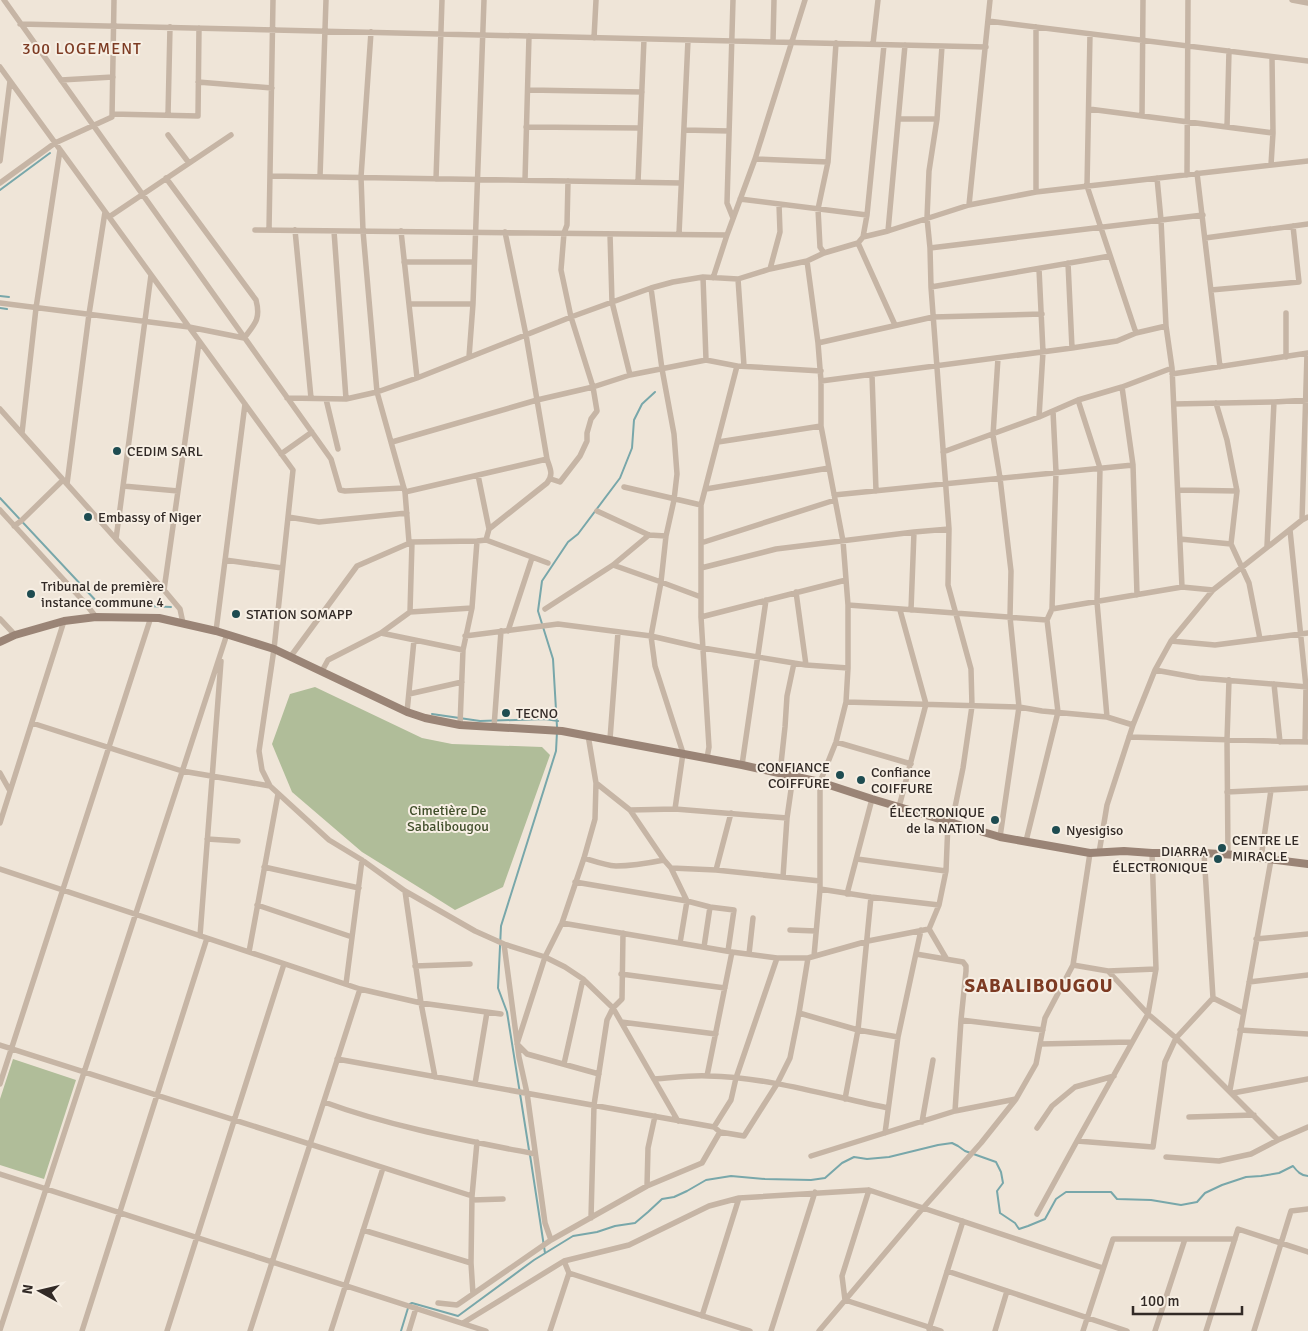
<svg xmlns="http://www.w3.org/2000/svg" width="1308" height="1331" viewBox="0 0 1308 1331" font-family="Signika,sans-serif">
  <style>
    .green { fill: #b0bd99 }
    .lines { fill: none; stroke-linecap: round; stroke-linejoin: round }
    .stream { stroke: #78a7aa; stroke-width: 2 }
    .street { stroke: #c6b5a5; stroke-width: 5.5 }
    .secondary { stroke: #9a8476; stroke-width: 8 }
    .poi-dot { fill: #1e4c51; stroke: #f7efe4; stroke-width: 2 }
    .labels { text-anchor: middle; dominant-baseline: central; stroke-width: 4; stroke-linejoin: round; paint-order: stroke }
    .poi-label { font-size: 14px; fill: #322a26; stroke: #f7efe4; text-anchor: start }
    .park-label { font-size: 14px; fill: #414f2b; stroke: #f7efe4 }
    .quarter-label { font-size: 16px; letter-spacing: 1px; fill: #7d3b23; stroke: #f7efe4 }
    .district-label { font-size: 19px; font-weight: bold; letter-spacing: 1px; fill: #7d3b23; stroke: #f7efe4 }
  </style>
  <rect width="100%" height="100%" fill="#efe5d8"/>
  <!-- green -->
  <path class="green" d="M315,687L422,738L452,744L542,747L550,755L503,887L455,910L428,893L362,852L292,792L272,744L290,694Z
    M13,1059L76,1080L44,1179L0,1165V1099Z"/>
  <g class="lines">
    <!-- stream -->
    <path class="stream" d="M0,190L50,153
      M0,296L9,297
      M0,308L7,309
      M0,498L99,604L171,607
      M432,714L480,721L545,719L558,721
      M557,727L553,659L538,611L542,581L568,542L578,534L620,478L632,448L634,420L642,404L655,392
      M529,1150L507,1012L498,988L501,926L556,751L557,732
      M530,1155L545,1253
      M410,1304L412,1303L458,1316L534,1260L573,1236L597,1232L615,1226L635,1223L648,1212L662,1199L674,1197L687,1191L706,1180L731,1176L765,1179L811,1180L825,1178L842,1163L854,1157L867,1159L889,1157L938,1145L952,1143L958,1146L965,1151L996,1162L1001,1172L1003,1183L997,1191L1000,1213L1015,1223L1019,1229L1028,1226L1045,1219L1056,1199L1066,1192H1111L1117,1199L1151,1200L1181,1205L1197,1202L1205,1193L1222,1185L1246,1177L1261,1176L1279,1173L1293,1166C1297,1171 1301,1176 1308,1176
      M401,1331L408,1308"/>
    <!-- street -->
    <path class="street" d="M4,0L331,459L340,490L345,491L404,488
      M733,0L727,203L733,218
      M1292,0L1308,3
      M988,21L1308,61
      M20,24L986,47
      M1036,27V192
      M371,32L361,177L363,231L377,392L405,492L409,542
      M1090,34L1087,186L1136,333
      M594,38L596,0
      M773,42L774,0
      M873,44L878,0
      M942,46L937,119L929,171L927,218L930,248L931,287L949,529L948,585L971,669L972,706L963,768L952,822
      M0,67L293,470L274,649L259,751L262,770L270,786
      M61,80L113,77
      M198,82L272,88
      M528,90L642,92
      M1089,109L1273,133
      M112,114L198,116L199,28
      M168,115L170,27
      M1142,116L1143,0
      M899,119H937
      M526,127L640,128
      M1227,127L1229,51
      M684,130L729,131
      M168,135L189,163
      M755,159L828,162
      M0,161L10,81
      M1271,165L1273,133L1272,57
      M1197,173L1220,367
      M1187,175L1188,0
      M270,176L681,183
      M320,177L326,0
      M1157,178L1161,220L1166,326L1172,368L1182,587
      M436,179L442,0
      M525,180L529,36
      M638,182L644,39
      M0,183L55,143L112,117L114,0
      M740,199L867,215
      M969,205L990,0
      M109,217L231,135
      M255,230L727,235
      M269,230L273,0
      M295,230L311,398
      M334,231L346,399
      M401,231L417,378
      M888,231L905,45
      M610,234L612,302L630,375
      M679,234L688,40
      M863,237L867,215L884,45
      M1205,238L1308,224
      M858,243L895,325
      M930,248L1203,215
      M824,253L820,247L818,209L828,162L836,43
      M807,261L818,343L821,381V426L843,541L848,605V668L846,702L836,742L820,782V889L814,956
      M404,262H474
      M1068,263L1072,348
      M770,269L780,232L779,204
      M1039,269L1043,352L1039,417
      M703,277L706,360
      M713,278L727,235L755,159L805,0
      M738,279L744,366
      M931,287L1110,256
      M651,288L662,369L674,434L677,474L674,500L666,536L661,582L651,636L655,666L683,753L675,809
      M1211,290L1299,282L1293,226
      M0,303L189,327L244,338C255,324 261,319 256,300L166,178
      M409,304H473
      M1286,313V357
      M818,343L933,317L1042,314
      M469,357L473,304L484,0
      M998,358L993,435L1000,478L1011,571L1010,617L1019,707L1000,837
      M1172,374L1308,353
      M872,375L876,491
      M821,381L1072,348L1117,341L1136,333L1166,326
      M1122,387L1133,465L1137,595
      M287,398L346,399L377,392L417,378L571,317L651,288L673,282L703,277L738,279L770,269L807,261L824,253L858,243L863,237L888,231L969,205L1036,192L1308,161
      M326,399L338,449
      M1078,400L1100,468L1097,602L1107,717
      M1216,403L1227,440L1237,491L1231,544L1249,583L1260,639
      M1174,404L1274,402L1308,400
      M0,409L116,539L164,590L180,609L183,623
      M22,433L36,308L60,150
      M392,442L537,400L593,387L630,375L706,360L737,366L821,371
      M718,442L821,426
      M943,452L1039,417L1078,400L1122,387L1172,368
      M281,454L312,432
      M478,475L489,529
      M551,479L560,482L580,456L587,441V433L591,419L597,411L593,387L571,317L561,270L564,233L567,225L568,181
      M67,484L89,314L105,212
      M123,486L178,491
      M624,487L701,505
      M706,489L829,468
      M1178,490L1237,491
      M405,492L547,459
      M834,495L1133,465
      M0,510L85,603L96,617
      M597,511L649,535L666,536
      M288,517L319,522L407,513
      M1302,520L1307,354
      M14,526L21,521L63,480
      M1290,530L1306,687L1305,742
      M116,539L151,275
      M1180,539L1231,544
      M486,540L548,563
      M701,543L835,500
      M1267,546L1274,402
      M225,560L282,568
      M613,565L661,582L701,597
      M701,568L776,549L914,532L949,529
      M164,590L199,342
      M796,592L806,665
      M848,605L1047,620
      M545,609L613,565L649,535
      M1052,609L1182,587L1213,590
      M911,610L914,532
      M410,612L412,542
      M701,617L846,580
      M0,619L15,635
      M216,631L245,404
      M508,631L532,558
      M381,633L463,650
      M465,636L558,624L651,636L703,648L806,665L848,668
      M1171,641L1215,645L1308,633
      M291,656L357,566L412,542L477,541L486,540L489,529L547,483C554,474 550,469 547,459L526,335L505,232
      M1155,670L1199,678L1308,687
      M322,671L328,660L381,633L410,612L472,608
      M1274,684L1280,742
      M409,694L462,682
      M846,702L1019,707L1042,711L1107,717L1133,725
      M407,712L414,640
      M32,723L182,771L270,786L329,840L362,860L405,891L475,931L504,944L545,957L565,967L583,979L613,1008L678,1121
      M460,725L463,650L472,608L477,541
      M494,727L501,631
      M588,735L596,783L630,810L664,860L671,868L687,901L680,943
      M1129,737L1308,742
      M610,739L618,632
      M836,742L911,764
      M707,758L709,747L701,617V505L737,366
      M742,765L766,600
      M0,773L10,791
      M780,773L785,727L787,696L794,663
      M596,783L595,819L584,858L562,923L545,957L517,1044L527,1054L599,1074
      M1227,792L1308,788
      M899,807L926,704L900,610
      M630,810L675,809L787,818
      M0,823L64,621
      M207,839L238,841
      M1026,841L1058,712L1047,620L1052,609L1056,472L1053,411
      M1099,853L1107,805L1133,725L1155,670L1171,641L1213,590L1302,520L1308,517
      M1228,855L1227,740L1229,680
      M584,858C594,861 605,865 616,866C632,866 649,863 664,860
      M1261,858L1271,790
      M857,859L946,871
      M264,867L359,888
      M671,868L716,870L820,881
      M0,869L360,989L421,1003L501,1014
      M716,870L731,813
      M783,877L787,818L793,776
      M575,882L687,901L710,907L734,910L728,951
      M820,889L871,897L939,905
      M405,891L421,1003L435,1077
      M847,894L872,799
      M257,905L352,937
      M562,923L732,952L777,958H808L868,941L929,929
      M790,930L816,931
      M200,936L221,661
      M1256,939L1308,934
      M504,944L519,1057L527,1093L545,1223L551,1240
      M704,947L710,907
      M249,952L278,794
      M749,954L753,918
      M946,958L929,929L939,905L946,871L948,822
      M1073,965L1108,971L1148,1014L1176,1038L1278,1140
      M415,966L470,964
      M1108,971L1156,969
      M621,974L725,988
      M1249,982L1308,975
      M346,984L362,860
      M1213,998L1243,1013
      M799,1013L858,1030L871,897
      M961,1020L1043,1030
      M621,1022L716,1034
      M1240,1030L1308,1034
      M1040,1044L1131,1042
      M0,1045L472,1196
      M337,1059L714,1127L720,1132L744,1136L777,1084L790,1058L799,1013L808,958
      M564,1064L583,979
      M707,1076L732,952
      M654,1079C672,1078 690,1075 708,1076C768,1077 829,1096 888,1108
      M0,1084L151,617
      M475,1084L487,1012
      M1230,1090L1271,860
      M1233,1093L1308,1079
      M845,1099L858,1030L898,1037
      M324,1102C392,1127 464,1140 535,1154
      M955,1111L1016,1099
      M1189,1117L1254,1115
      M922,1122L933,1060
      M714,1127L731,1100L736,1078L777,958
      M1037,1128L1052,1106L1075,1087L1114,1076
      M885,1133L898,1037L921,930
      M1077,1141L1153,1147L1165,1062L1176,1038L1213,998L1204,853
      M811,1156L955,1111L961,1020L966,971V966L963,962L916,954
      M1166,1157L1219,1161L1251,1154L1278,1140L1308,1127
      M0,1174L486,1331
      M647,1186L648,1148L655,1116
      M869,1190L842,1276L845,1300L941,1331
      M472,1200L503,1199
      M1037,1214L1077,1141L1148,1014L1156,969L1152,853
      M591,1218L594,1105L607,1020L613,1008L622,999L623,933
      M363,1230L471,1263
      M947,1271L1127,1331
      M569,1273L750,1331
      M473,1294L471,1263L472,1196L477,1142
      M438,1303L457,1305L551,1240L647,1186L702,1163L720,1132
      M702,1316L739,1198
      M463,1323L564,1261L629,1245L709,1206L739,1198L869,1190L1103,1268
      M929,1329L963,1221
      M0,1330L227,634
      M82,1331L207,938
      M167,1331L284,964
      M250,1331L360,989
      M331,1331L383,1168
      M409,1331L416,1308
      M550,1331L569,1273L564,1261
      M771,1331L815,1192
      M819,1331L923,1208L981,1143L1016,1099L1036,1064L1045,1018L1073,965L1090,853
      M995,1331L1007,1291
      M1083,1331L1113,1239H1235
      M1155,1331L1185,1239
      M1206,1331L1238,1229L1308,1252
      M1254,1331L1291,1211L1308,1209"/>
    <!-- secondary -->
    <path class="secondary" d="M0,642L15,635L64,621L96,617L159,618L216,631L274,649L407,712L425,718L460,725L562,731L742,765L820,782L872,799L1000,837L1090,853L1124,851L1152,853H1204L1236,855L1308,864"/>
  </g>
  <!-- markers -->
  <g class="poi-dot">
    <circle cx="117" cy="451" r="5"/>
    <circle cx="88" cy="517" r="5"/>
    <circle cx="31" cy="594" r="5"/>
    <circle cx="236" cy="614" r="5"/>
    <circle cx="506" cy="713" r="5"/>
    <circle cx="840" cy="775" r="5"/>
    <circle cx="861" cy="780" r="5"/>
    <circle cx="995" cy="820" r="5"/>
    <circle cx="1056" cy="830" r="5"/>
    <circle cx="1222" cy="848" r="5"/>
    <circle cx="1218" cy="859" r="5"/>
  </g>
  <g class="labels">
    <!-- poi labels -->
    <g class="poi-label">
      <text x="127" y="451">CEDIM SARL</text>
      <text x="98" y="517">Embassy of Niger</text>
      <text x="41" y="586">Tribunal de première<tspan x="41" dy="16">instance commune 4</tspan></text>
      <text x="246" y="614">STATION SOMAPP</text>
      <text x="516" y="713">TECNO</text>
      <text x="830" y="767" text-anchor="end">CONFIANCE<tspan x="830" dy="16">COIFFURE</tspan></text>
      <text x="871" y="772">Confiance<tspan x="871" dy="16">COIFFURE</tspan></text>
      <text x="985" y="812" text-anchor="end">ÉLECTRONIQUE<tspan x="985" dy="16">de la NATION</tspan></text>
      <text x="1066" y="830">Nyesigiso</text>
      <text x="1232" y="840">CENTRE LE<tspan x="1232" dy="16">MIRACLE</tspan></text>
      <text x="1208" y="851" text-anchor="end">DIARRA<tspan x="1208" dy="16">ÉLECTRONIQUE</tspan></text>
    </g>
    <!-- park labels -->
    <g class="park-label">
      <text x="448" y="810">Cimetière De<tspan x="448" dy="16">Sabalibougou</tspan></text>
    </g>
    <!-- quarter labels -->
    <g class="quarter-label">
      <text x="82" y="49">300 LOGEMENT</text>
    </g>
    <!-- district labels -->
    <g class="district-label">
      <text x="1039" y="986">SABALIBOUGOU</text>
    </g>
  </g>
  <!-- north arrow -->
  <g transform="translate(40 1291) rotate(278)" stroke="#f7efe4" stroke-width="4" paint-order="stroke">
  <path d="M0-4L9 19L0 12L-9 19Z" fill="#322a26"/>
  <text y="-8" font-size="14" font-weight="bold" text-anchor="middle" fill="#322a26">N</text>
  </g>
  <!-- scale -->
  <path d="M1133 1306v8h109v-8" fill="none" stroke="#322a26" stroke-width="2.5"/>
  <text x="1140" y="1306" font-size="15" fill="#322a26" stroke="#f7efe4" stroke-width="4" paint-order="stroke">100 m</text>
</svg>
